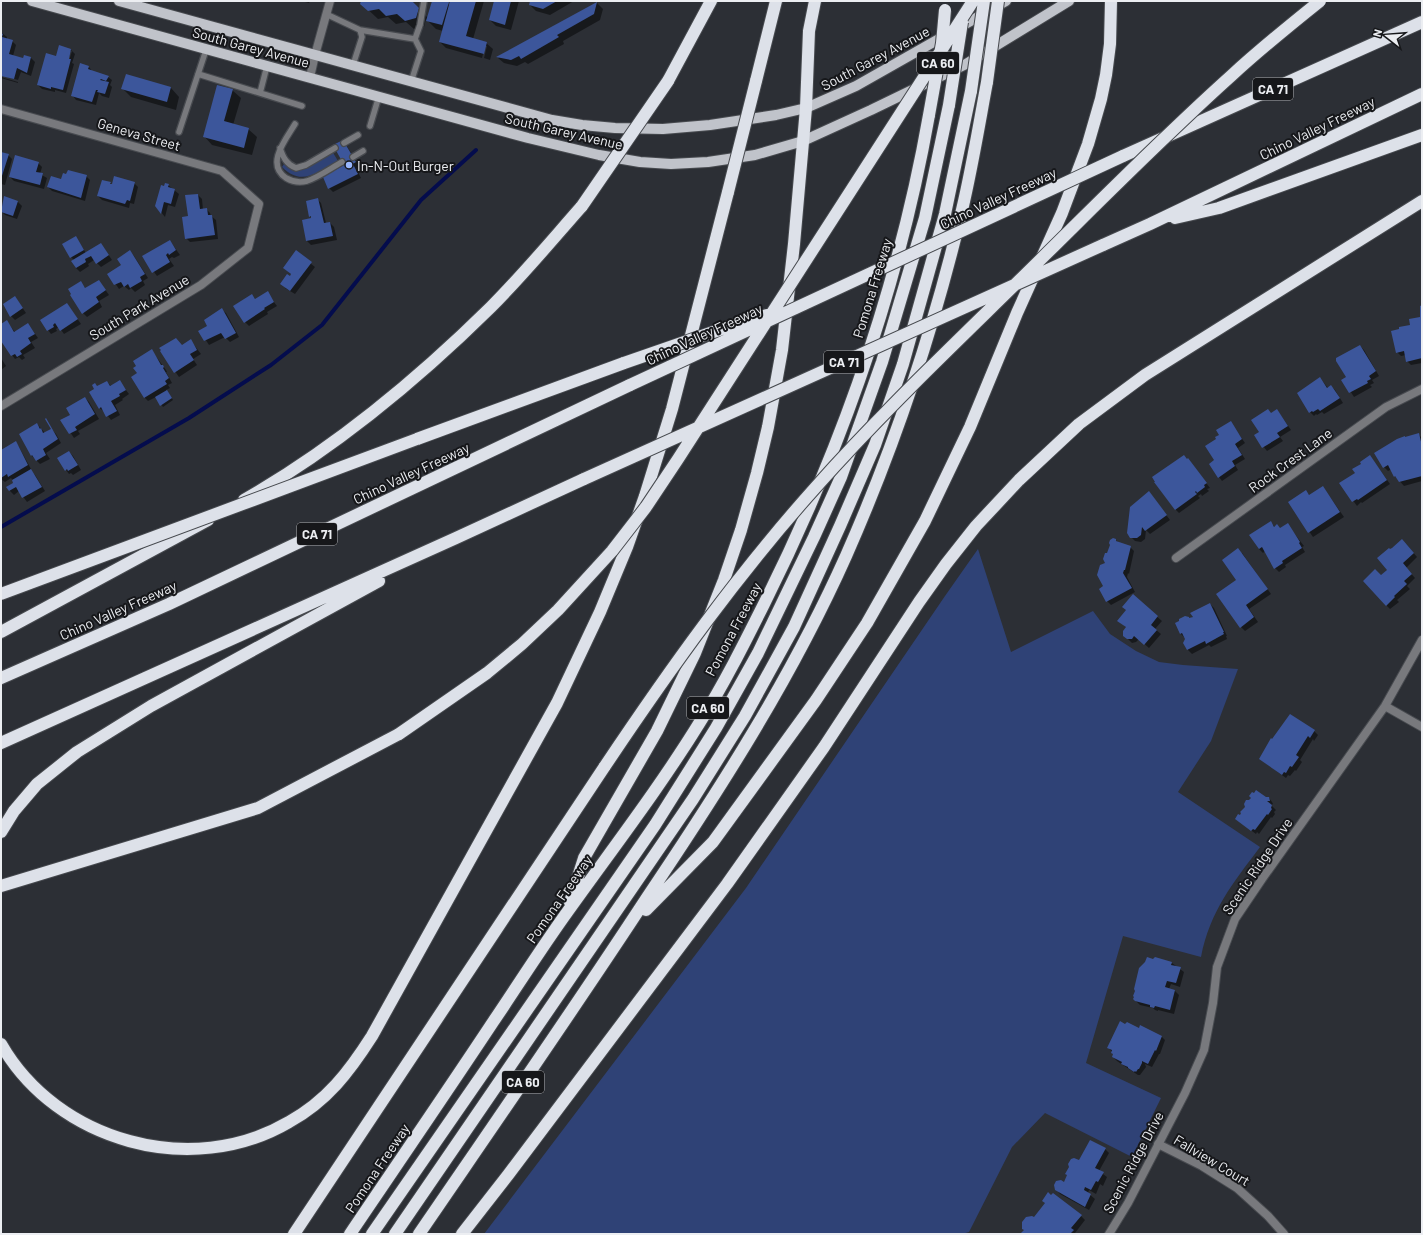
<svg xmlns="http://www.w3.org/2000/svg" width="1423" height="1235" viewBox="0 0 1423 1235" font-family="Barlow,sans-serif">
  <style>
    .green { fill: #2f4276 }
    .shadow { fill: #0007; fill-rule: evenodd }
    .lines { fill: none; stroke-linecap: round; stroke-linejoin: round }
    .stream { stroke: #040c4d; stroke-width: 4 }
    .building { fill: #3c569b }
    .service-casing { stroke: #474a4f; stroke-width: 8 }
    .minor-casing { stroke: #474a4f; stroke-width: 10 }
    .tertiary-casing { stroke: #474a4f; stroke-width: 10 }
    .primary-casing { stroke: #474a4f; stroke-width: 12 }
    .motorway-casing { stroke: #474a4f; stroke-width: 14 }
    .service { stroke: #78797d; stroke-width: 5.5 }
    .minor { stroke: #78797d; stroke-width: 8 }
    .tertiary { stroke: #78797d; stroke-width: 8 }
    .primary { stroke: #c0c3ca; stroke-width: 10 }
    .motorway { stroke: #dde1e9; stroke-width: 12 }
    .motorway-bridge-casing { stroke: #474a4f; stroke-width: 14; stroke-linecap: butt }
    .motorway-bridge { stroke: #dde1e9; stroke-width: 12 }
    .poi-dot { fill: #98b6fd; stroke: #16171a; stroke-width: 1.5 }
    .labels { text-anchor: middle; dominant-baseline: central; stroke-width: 4; stroke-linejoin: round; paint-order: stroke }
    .shield { fill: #16171a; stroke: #acaeb1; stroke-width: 1 }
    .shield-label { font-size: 13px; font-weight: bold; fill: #eceef2 }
    .street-label { font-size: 14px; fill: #eceef2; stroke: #16171a }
    .poi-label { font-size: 14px; fill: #eceef2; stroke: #16171a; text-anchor: start }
  </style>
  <rect width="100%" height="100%" fill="#2c2f35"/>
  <!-- green -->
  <path class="green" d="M332,151L338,161C317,172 302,187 282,167L284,164L294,170Z
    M978,549L1011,652L1093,611L1110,634L1136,651L1159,662L1183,665L1238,669L1211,741L1178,792L1260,847C1233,883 1210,911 1201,957L1123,936L1086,1063L1161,1098L1132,1157L1045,1113L1012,1147L969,1232L962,1234H484L746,888L945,596Z"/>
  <!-- shadow -->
  <path class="shadow" d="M301,1H310L309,3Z
    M362,1H411L428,18L433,1H440L450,5L451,1H484L473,39L486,43L493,49L490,60L484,58L487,46H485L482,58L446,48L440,42L443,31L436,29L426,19L424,27L414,29L406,22L396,24L388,17L378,19L361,3Z
    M495,1H519L511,30L496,26L490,20Z
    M531,1H574L550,15L536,11L530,5Z
    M597,3L603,9L600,20L563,41L564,44L528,64L525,62L517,66L504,63L498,58Z
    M2,33L7,37V39L12,41L16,45L13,56L23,59L24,56L31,58L35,62L31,76L21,72L18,80L1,75V51L3,46L1,44V38Z
    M71,50L75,54L72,63L74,64L66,93L55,90V92L42,89L38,85L57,57ZM70,51H72L68,64Z
    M89,67L92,71L108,77L112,80L110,85L112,87L109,98L102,96L99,93L96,105L76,100L73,96Z
    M126,75L171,88L179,97L176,110L131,97L123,89Z
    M1,77L18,82V83L1,78Z
    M232,90L241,98L233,125L248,129L257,137L252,155L212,145L204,136Z
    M343,141L346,145L360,167L356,168L361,178L333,192L329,188L346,165Z
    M1,153L8,155L12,159L5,185L1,184Z
    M38,163L42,167L40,174L47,178L44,189L14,181L10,177Z
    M86,176L90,180L85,201L52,191L48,187L62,180Z
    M110,183L112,185L134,183L138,187L134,204L130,203L129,208L102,200L98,196Z
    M168,185L179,194L175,207L168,205L165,217L156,206L165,187Z
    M198,195L202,199L203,210L206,209L210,213L211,216L216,220L218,239L190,242L186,238L189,217Z
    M5,198L18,202L22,206L17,219L5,215L1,211Z
    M317,199L321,203L326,223H330L334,227L337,240L311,245L307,241L303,221L313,219L310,216Z
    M75,237L86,253L104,248L112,260L101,267L94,260L88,264L89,266L80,272L76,268L74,260L71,257Z
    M170,241L180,255L174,258L172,257L169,259L174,266L157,276L143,257Z
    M130,252L134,256L148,278L143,281L145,285L135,292L131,288L129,290L124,286L119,289L109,274L122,266Z
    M296,252L315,267L295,294L285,288L292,275L284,268Z
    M99,281L109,295L99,301L102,307L87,317L83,313L80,282L86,289Z
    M267,293L277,306L267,312L268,314L249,326L245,322L252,295L256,300Z
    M15,297L26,313L15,320L11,316Z
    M67,304L81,324L64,334L59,327L56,329L57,331L51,334L48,330Z
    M1422,306V363L1411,365L1407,361L1406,355L1401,356L1397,352L1411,326L1422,318Z
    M222,310L226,313L239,337L230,342L225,337L209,345L200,331L209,326Z
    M7,322L15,332L28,324L38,338L31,342L35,348L23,355L25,358L22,360L19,357L15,359L12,355L1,339V325Z
    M191,341L201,354L193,359L197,365L179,377L161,351L183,346Z
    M1360,346L1364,350L1379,376L1372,380L1374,383L1370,385L1372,387L1354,397L1343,380L1347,377Z
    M152,351L166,370L167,372H166L172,383L168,385L170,388L166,390L173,400L163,407L156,397L148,401L144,397L138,373Z
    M1,358L6,366L1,370Z
    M1320,378L1328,388L1331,386L1335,390L1343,403L1324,414L1322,412L1317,415L1316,414L1314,416L1310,412Z
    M119,381L129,394L122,399L123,400L115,405L120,415L111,420L104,411L99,408L98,387L107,382L111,386Z
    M85,398L89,402L99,419L78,431L80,434L74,438L62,420L72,415Z
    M1277,410L1291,430L1280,437L1283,441L1267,451L1255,436L1260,433L1271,414Z
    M1230,422L1245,443L1238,448L1245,459L1235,465L1238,470L1222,481L1219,477L1217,439Z
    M37,424L45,433L52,430L56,434L61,443L46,453L50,459L40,464L32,456L20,434Z
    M1418,434L1422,438V481L1404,486L1395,476L1392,469L1388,471L1384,467L1406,438Z
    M16,443L19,447L31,469L30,470L35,475L45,491L27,502L19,491L14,495L10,491L8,487L15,483L11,478L5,482L1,479V451Z
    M69,452L73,456L81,470L73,475L71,473L69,474L66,470Z
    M1370,456L1390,484L1362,503L1361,502L1357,506L1341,484L1356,473Z
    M1188,459L1210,488L1207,489L1209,491L1202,496L1201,494L1198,496L1200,498L1179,513L1175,509Z
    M1323,487L1344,517L1313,537L1289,502L1306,492L1310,496Z
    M1149,492L1170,520L1150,534L1146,530L1145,539L1141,542L1135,541L1131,537Z
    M1270,522L1275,527L1280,529L1287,524L1304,546L1302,547L1305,552L1285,565L1286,567L1279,572L1275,568L1265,551L1263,553L1259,549Z
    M1115,540L1118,542L1130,547L1134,551L1129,574L1128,573L1127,577L1135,592L1111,605L1107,601L1104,587L1106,563L1108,554Z
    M1406,544L1417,557L1406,568L1415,578L1407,586L1410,589L1397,600L1399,602L1390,609L1386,605L1381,576L1388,570L1390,550Z
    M1242,553L1271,594L1249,609L1258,622L1245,631L1241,627L1237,580Z
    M1133,596L1162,621L1155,629L1161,634L1149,648L1139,639L1136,642L1132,643L1124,635L1127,628L1123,624Z
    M1210,604L1214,608L1227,636H1226L1227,639L1211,647L1209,645L1192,654L1188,650L1184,643L1186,639L1180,633L1190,619Z
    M1314,731L1318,735L1314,741L1313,739L1300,760L1302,762L1296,771L1295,770L1290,776L1288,775L1286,778L1260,759Z
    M1266,798H1269L1272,802L1273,804L1271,805L1276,810L1274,812L1275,814L1272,818L1271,817L1259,834L1257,832L1256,834L1236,819Z
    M1172,963L1184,972L1180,987L1171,984L1169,989L1175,991L1179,995L1174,1014L1158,1010V1011L1155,1010L1153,1008L1140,1005L1134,999Z
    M1126,1025L1162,1037L1165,1040L1160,1054H1159L1152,1067L1145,1064L1146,1067L1140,1075H1138L1117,1061L1113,1057L1114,1054L1112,1052L1108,1047Z
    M1105,1149L1109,1153L1099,1171L1107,1177L1103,1186L1100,1184L1096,1194L1089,1190L1088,1193L1095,1199L1089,1210L1060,1194L1056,1189L1065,1183L1079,1162Z
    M1081,1216L1085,1220L1075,1233L1076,1234H1022L1034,1218Z"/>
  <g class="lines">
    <!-- stream -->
    <path class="stream" d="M1,527L189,418L271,365L322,325L421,200L476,150"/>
  </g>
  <!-- building -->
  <path class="building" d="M361,1H399L400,2L412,1L419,8L416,18L405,21L397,14L386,16L379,9L368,11L360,4Z
    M432,1L449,2L442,25L426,21Z
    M450,1H476L466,36L487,42L484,54L439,42Z
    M494,1H511L505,25L489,20Z
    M530,1H557L543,9L529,5Z
    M597,2L594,14L557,35L559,37L521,59L519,56L511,60L496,57Z
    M1,33L3,34L2,37L13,40L9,54L23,58L24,55L31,57L27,73L17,68L14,79L1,76V49L2,44L1,43Z
    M59,45L71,49L69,59H71L63,90L51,87V89L37,85L46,53L56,56Z
    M80,63L89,66L88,69L109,76L106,81L101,79L100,80L109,82L105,94L97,92L98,90H96L92,102L71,96Z
    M126,74L171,87L167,102L121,89Z
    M217,85L233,89L224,121L249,128L244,148L203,137Z
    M343,140L356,162L353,164L358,174L328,189L323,177L344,165L333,145Z
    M1,152L9,154L1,179Z
    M15,155L39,162L36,172L43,173L40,185L9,177Z
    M68,170L87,175L81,198L47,187L51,176L61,179L63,173L66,174Z
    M114,176L135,182L130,201L127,200L125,204L97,196L102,180L111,182L110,184H112Z
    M165,183L169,184L168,187L175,189L171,204L164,202L161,214L155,206L161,185L164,186Z
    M198,194L200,209L207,208L208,215H212L215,235L185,239L182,217L188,216L185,195Z
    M4,196L18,201L13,216L1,212Z
    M318,198L324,223L330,222L333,236L306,241L302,220L311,218V216L309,217L306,201Z
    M76,236L84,250L70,258L62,244Z
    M170,240L176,250L169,255L168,253L166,255L170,262L152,273L142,256Z
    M101,243L109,255L96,264L91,256L85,259L86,262L76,268L71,261Z
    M130,250L145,274L140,277L142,281L130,288L128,284L124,287L121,282L114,285L107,274L121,265L117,259Z
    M296,250L312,262L290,291L280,284L287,274L290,276L291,274L283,268Z
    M99,280L106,290L96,297L99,302L82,314L70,295L71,294L68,289L81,281L85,288Z
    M268,291L274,302L264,308L265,309L244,323L233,306L252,294L255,299Z
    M15,296L23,308L10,317L3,304Z
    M67,303L78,319L60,331L55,323L53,325L54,327L47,331L40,320Z
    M1422,305V358L1406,362L1404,351L1396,353L1391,331L1399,329V327L1410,325L1409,319L1420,317V306Z
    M222,308L236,333L225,339L221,333L204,341L198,331L207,326L204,320Z
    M7,320L14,332L28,323L35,334L28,338L31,343L20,351L22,354L17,357L15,354L11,356L1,341V324Z
    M176,338L182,345L191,339L197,350L190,354L194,360L174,373L160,351L161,350L159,348Z
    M1360,345L1376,371L1369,376L1371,379L1367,381L1368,383L1349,393L1341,380L1346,377L1336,361V358Z
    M152,349L161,365H163L164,367L163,368L169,378L165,381L167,384L144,398L131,377L137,373L133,368L136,366L133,361Z
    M1320,377L1327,388L1331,385L1340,398L1320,411L1318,409L1313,412L1312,411L1309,413L1297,393Z
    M120,380L126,390L119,394L120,396L111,401L117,411L106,417L101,407L99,409L89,392L94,389L92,385L95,383L97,386L107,381L110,386Z
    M167,390L172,398L160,406L155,397Z
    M85,397L95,414L75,427L77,430L69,434L60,420L70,415L66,408Z
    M1268,409L1271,413L1277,409L1288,426L1277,433L1280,437L1262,448L1254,435L1259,432L1251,420Z
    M46,418L58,439L43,449L46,455L36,461L32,455L31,456L19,434L37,423L40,429L41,428L43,433L51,429L45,419Z
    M1231,421L1242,439L1235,444L1242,455L1232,461L1235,466L1218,478L1209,464L1214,460L1205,446L1216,439L1215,437L1219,435L1216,430Z
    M1419,433L1422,446V476L1399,482L1395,476L1394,477L1388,465L1383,468L1374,453L1397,439L1405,436V437Z
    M16,441L28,465L8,477L7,474L1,478V450Z
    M69,451L78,465L68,471L67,469L65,471L57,458Z
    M1184,455L1187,459L1188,458L1207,483L1204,485L1205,487L1197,493L1196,491L1195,492L1197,494L1175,510L1154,482H1155L1152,477Z
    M1370,455L1387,480L1358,500L1357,499L1352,502L1339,483L1355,473L1352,469L1361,464L1360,462Z
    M31,469L42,487L22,498L16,487L9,491L6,487L13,483L12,480Z
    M1323,486L1340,512L1308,533L1288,502L1306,490L1309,495Z
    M1149,491L1167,515L1145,531L1142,527L1141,535L1137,538H1130L1127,533L1130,507Z
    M1271,521L1274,527L1277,524L1280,528L1288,523L1300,542L1299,543L1302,548L1282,561L1283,563L1274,569L1262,547L1259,549L1249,535Z
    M1113,538L1116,539V541L1131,546L1125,570H1124L1123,573L1132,588L1106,602L1099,589L1103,586L1097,575L1100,565L1105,563L1103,559L1105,553H1107L1110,545L1109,543L1110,540Z
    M1402,539L1414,553L1403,563L1412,574L1404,581L1407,584L1394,596L1395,597L1386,606L1363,581L1375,569L1381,575L1387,570L1377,558L1389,548L1390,549L1392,548Z
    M1238,548L1268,589L1246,605L1254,617L1240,628L1216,594L1236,580L1222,560Z
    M1133,594L1158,616L1151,625L1157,630L1144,645L1134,636L1132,639H1127L1123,636V631L1126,627L1117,621L1126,610L1122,607Z
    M1210,603L1224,632H1223L1224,634L1206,644L1205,641L1187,650L1183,643L1185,639L1182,633L1180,634L1175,623L1179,621V619L1185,616L1189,617V618L1193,617L1190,613Z
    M1290,714L1315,730L1310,738L1308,736L1296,755L1299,757L1292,767L1290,766L1286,773L1284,772L1282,775L1259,759L1271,738L1272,739Z
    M1256,790L1266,797H1269L1270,801H1267L1272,805L1271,808L1272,809L1268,815L1267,814L1255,830L1253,829L1251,831L1235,819L1238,814L1240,815L1241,813L1240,812L1245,807L1244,804L1246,800H1249L1251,798L1249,796L1252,792L1254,793Z
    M1147,957L1153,959L1155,957L1172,962L1171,965L1181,967L1176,983L1167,981L1165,987L1175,990L1170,1010L1155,1006L1154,1008L1150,1007V1005L1135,1001L1133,999L1134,997L1133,996L1135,991L1134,989L1139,968L1145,962Z
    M1120,1021L1125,1024L1127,1022L1139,1028L1140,1025L1162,1036L1156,1051L1155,1050L1148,1064L1142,1061V1063L1139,1069H1138L1136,1072L1135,1071L1134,1072L1128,1068V1067L1121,1064L1122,1062L1112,1057L1113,1054L1111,1053L1112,1050L1107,1048Z
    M1090,1140L1106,1148L1095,1168L1104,1172L1098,1182L1096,1181L1091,1190L1085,1187L1084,1190L1091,1194L1085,1207L1055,1190L1054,1185L1056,1181L1061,1180L1064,1182L1067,1175L1065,1174L1069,1167L1068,1164L1071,1159L1074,1158L1079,1160Z
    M1048,1192L1051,1195L1053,1193L1082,1215L1071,1228L1074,1230L1070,1234H1020L1024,1230L1022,1229V1222L1026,1217L1032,1216L1034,1217L1045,1203L1042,1201Z"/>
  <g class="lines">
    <defs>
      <path id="service" d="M326,14L360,30L362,37L353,65
        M360,30L415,39L421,51L411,82
        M415,39L420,25L424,1
        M198,74L302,106
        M260,93L267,66
        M295,124C286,139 265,164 286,178C293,182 300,183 307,181C319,177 331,168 342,162
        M370,126L379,96
        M179,132L206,50
        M344,143L358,135
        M280,148C283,157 286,164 296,168L306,165L335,148
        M353,157L363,151"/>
      <path id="minor" d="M1176,558L1386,407L1422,389
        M1385,706L1422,727
        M1158,1144L1202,1166L1237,1188L1268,1216L1284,1234
        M1109,1234L1128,1203L1185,1093L1204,1050L1213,1003L1217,967L1235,919L1262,879L1385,706L1422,640"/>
      <path id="tertiary" d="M310,77L315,55L330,1
        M1,109L222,171L259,204L248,248L201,285L1,406"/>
      <path id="primary" d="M32,1L528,138L599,155L640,162L671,164L708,162L755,155L803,141L871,110L966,64L1069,1
        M119,1L552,120L582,125L615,128L663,129L710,125L776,115L806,108L856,86L1006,1"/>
      <path id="motorway" d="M668,81L711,1
        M756,81L776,1
        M1123,156L1422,22
        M1175,218L1219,208L1422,135
        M1103,245L1150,224L1422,94
        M417,439L624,363
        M244,500C335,448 416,381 491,307C523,275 552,240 582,206
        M1,632L208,520
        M1,678L169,604L630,385
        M1,743L456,538L584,479
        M1,832L14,811L37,784L77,752L151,706L379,581
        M1,886L258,808L399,734
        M570,902L584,858L657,731L695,653L724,580L741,530L757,473L768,427L782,350L794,244L806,108L809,31L815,1
        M646,910L713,842L816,700L867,623L925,521L970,427L1017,313L1062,213L1088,144L1101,99L1106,75L1110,44L1111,1
        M1,1044C57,1142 192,1179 289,1122C327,1101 349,1072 372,1036L557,703L600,612L627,547L645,496L672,409L728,192
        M294,1234L605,766
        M350,1234C398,1163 446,1093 493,1022C518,985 542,947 568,911C613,848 660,787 700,722C724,684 744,644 764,604C841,450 899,285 929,115
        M372,1234L655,825L716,728L758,653L814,537L841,477L882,362L925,218L949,105
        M395,1234L693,799L745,716L794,627L840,526L875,445L903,364L945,214L971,91
        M419,1234C495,1123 572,1012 646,899C720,789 792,677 846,556C895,445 934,328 962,210C972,168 979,125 987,82
        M462,1234L508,1175L727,884L824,747L919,602L946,564L976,526L1019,480L1079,424L1145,375L1422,201"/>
    </defs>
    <!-- service casing -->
    <use href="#service" class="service-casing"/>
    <!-- minor casing -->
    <use href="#minor" class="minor-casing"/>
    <!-- tertiary casing -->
    <use href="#tertiary" class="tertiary-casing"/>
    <!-- primary casing -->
    <use href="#primary" class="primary-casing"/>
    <!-- motorway casing -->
    <use href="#motorway" class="motorway-casing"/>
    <!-- service -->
    <use href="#service" class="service"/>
    <!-- minor -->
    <use href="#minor" class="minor"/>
    <!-- tertiary -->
    <use href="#tertiary" class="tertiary"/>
    <!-- primary -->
    <use href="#primary" class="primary"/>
    <!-- motorway -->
    <use href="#motorway" class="motorway"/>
    <defs>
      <path id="motorway-bridge" d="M987,82L998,1
        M971,91L984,1
        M949,105L962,22
        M929,115L942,43L945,10
        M728,192L756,81
        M582,206L668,81
        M624,363L745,321L767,315
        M630,385L1123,156
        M584,479L1103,245
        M1,594L417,439
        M399,734L487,673L522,644L558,610L612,551L646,507L678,459L973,1
        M605,766C670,669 737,575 815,488C885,409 962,337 1037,263C1101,200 1164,136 1231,76C1259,50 1290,25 1320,1"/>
    </defs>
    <!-- motorway-bridge casing -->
    <use href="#motorway-bridge" class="motorway-bridge-casing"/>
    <!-- motorway-bridge -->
    <use href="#motorway-bridge" class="motorway-bridge"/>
  </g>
  <!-- markers -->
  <circle class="poi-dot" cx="349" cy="165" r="4"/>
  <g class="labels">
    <!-- shield labels -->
    <g class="shield">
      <rect x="917" y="52" width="42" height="22" rx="3"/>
      <rect x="1253" y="78" width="40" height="22" rx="3"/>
      <rect x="824" y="351" width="40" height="22" rx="3"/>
      <rect x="297" y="523" width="40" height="22" rx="3"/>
      <rect x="687" y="697" width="42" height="22" rx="3"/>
      <rect x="502" y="1071" width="42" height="22" rx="3"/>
    </g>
    <g class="shield-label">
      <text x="938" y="63">CA 60</text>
      <text x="1273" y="89">CA 71</text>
      <text x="844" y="362">CA 71</text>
      <text x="317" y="534">CA 71</text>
      <text x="708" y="708">CA 60</text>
      <text x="523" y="1082">CA 60</text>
    </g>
    <!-- street labels -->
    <g class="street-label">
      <text transform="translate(251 47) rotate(15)">South Garey Avenue</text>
      <text transform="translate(875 58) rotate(-28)">South Garey Avenue</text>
      <text transform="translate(1317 128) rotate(-26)">Chino Valley Freeway</text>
      <text transform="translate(564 131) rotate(13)">South Garey Avenue</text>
      <text transform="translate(139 134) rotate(16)">Geneva Street</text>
      <text transform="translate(998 198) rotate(-25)">Chino Valley Freeway</text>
      <text transform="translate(872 288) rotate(-73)">Pomona Freeway</text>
      <text transform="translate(139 307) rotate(-31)">South Park Avenue</text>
      <text transform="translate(704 334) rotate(-25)">Chino Valley Freeway</text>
      <text transform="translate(1290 460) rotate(-36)">Rock Crest Lane</text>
      <text transform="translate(411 473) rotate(-25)">Chino Valley Freeway</text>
      <text transform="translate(118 610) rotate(-24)">Chino Valley Freeway</text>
      <text transform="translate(733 629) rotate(-62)">Pomona Freeway</text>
      <text transform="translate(1257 866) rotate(-56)">Scenic Ridge Drive</text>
      <text transform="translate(559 899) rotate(-55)">Pomona Freeway</text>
      <text transform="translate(1212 1160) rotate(31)">Fallview Court</text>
      <text transform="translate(1133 1162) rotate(-62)">Scenic Ridge Drive</text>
      <text transform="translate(377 1168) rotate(-56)">Pomona Freeway</text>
    </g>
    <!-- poi labels -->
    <g class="poi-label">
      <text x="357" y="165">In-N-Out Burger</text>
    </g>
  </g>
  <!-- border -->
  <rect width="1423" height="1235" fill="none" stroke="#eceef2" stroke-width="4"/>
  <!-- north arrow -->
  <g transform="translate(1387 36) rotate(287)" stroke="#16171a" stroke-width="3" paint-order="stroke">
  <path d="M0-3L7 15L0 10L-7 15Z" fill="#eceef2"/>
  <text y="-6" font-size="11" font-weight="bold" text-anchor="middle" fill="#eceef2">N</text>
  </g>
</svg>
